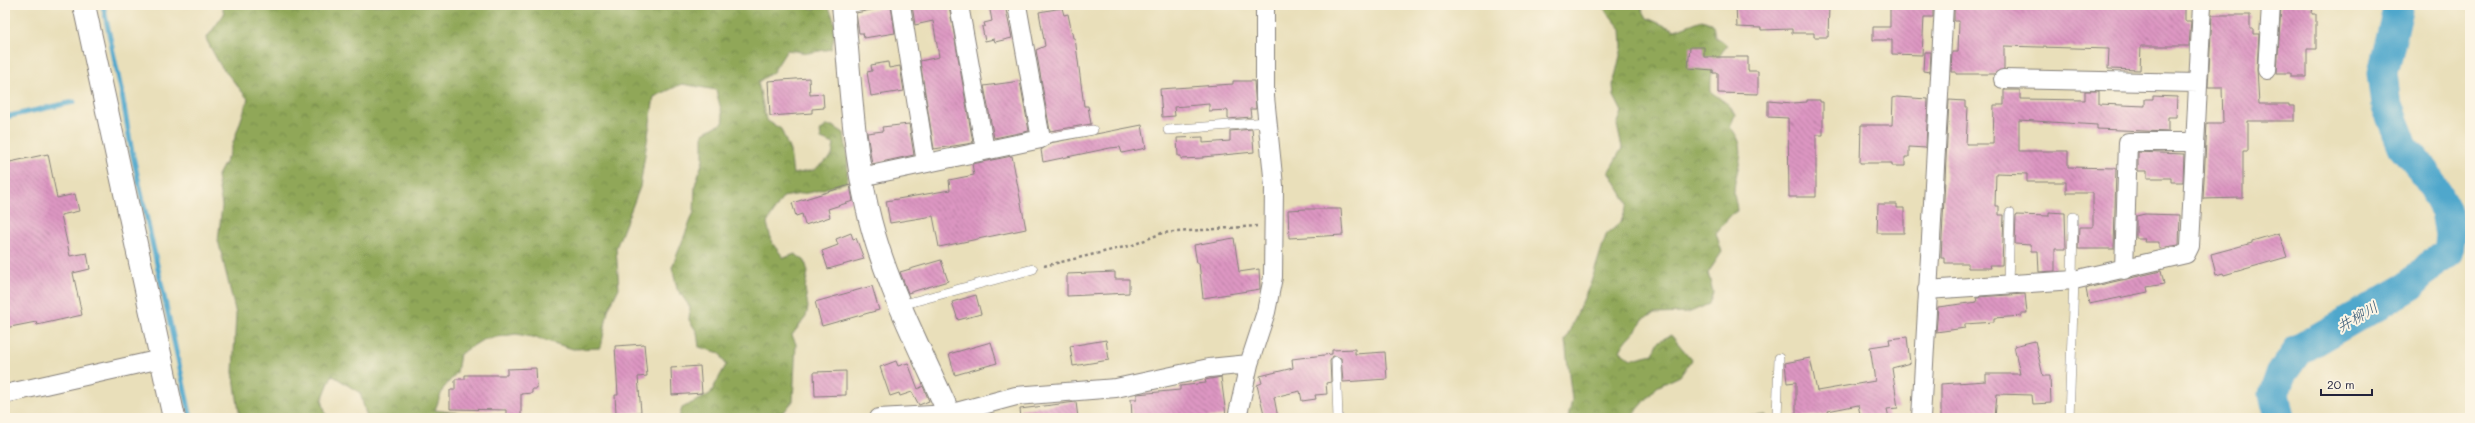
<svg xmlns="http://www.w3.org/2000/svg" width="2475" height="423" viewBox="0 0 2475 423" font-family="Mali,'Klee One',sans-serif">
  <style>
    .forest { fill: url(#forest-crowns); stroke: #59644a }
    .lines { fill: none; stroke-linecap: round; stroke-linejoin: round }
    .stream { stroke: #4fa7cc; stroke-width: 5 }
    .river { stroke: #4fa7cc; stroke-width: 31 }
    .building { fill: url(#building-back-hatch) }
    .service-casing { stroke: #86807a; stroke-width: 10 }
    .minor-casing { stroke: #86807a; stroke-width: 20 }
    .tertiary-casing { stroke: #86807a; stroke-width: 24 }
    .path { stroke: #86807a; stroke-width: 2.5; stroke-dasharray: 3 3; stroke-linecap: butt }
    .service { stroke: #fff; stroke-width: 9 }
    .minor { stroke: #fff; stroke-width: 18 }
    .tertiary { stroke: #fff; stroke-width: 22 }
    .labels { text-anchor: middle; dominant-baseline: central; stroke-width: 4; stroke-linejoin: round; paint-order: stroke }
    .water-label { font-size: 15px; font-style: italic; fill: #345775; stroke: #fcf5e5 }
  </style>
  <defs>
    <pattern id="forest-crowns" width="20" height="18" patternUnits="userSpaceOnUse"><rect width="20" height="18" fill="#90a759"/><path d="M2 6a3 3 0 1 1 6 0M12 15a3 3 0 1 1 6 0" fill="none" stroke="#75884b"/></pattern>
    <pattern id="building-back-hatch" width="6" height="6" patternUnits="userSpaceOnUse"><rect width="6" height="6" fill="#dd96c2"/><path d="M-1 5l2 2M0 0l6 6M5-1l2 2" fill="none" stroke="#b37a9f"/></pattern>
  </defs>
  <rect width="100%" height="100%" fill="#fcf5e5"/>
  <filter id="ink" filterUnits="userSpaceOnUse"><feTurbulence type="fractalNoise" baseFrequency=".025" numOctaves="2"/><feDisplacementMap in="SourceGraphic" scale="8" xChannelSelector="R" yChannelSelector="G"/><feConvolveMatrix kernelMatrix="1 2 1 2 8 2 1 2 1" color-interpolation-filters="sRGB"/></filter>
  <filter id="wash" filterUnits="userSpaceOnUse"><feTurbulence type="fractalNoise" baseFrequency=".012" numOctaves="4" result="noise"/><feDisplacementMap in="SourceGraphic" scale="16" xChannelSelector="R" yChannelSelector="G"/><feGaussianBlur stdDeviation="0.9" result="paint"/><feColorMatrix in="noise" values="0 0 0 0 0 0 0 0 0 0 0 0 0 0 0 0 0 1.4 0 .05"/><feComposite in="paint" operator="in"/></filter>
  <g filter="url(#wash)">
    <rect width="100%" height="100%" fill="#e9dfba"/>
    <!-- forest -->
    <path class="forest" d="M222,5H797L815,9L821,5H827C837,21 836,32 831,49L808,53L787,50L773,72L758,82L766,120L781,129L790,151L793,174L814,170L832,156L834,144L821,139L820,131L826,126H833L844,133L848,160L847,182L813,192L783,197L767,223L772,243L784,258L795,254L805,261L808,272L805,288L808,307L806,317L792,335L796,344L793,401L784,412L734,418H679L682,408L710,394L726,365L720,353L699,347L697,332L689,320L690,307L677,289L672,267L694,212L695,185L703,160V133L724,122L716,90L682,84L654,97L640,187L616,248L619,288L608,310L601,348L573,349L537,338L516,334L484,339L460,354L457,372L443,389L435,410L464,414L467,418H367L360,393L332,375L322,400L327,418H240L233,372L236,314L218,240L222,206L217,177L229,155L248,99L220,65L206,39L224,14Z
      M1601,5H1640L1647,18L1675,30L1702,20L1713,24L1715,37L1728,45C1714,60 1710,72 1711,92L1729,105L1735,115L1730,127C1751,150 1735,166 1734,192C1734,198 1737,205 1737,211L1731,215L1716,233L1722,252L1708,273L1713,292L1709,304L1688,313L1654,314L1643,319C1638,332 1626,337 1620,351L1632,359L1653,354L1659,341L1671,335L1692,360L1680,376L1657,387L1633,415V418H1568L1572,400L1565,341L1591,282L1606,235L1621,222L1628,204L1609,171L1622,148L1617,125L1622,112L1614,96L1613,85L1622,47L1621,29Z
      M1728,416H1767V418H1711Z"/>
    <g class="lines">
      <!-- stream -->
      <path class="stream" d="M103,5L122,94L131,147L191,418
        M5,117L74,102"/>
      <!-- river -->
      <path class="river" d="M2279,418L2274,394L2281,374L2298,350L2410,286L2429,266L2448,253L2450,235L2446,211L2425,172L2403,146L2387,106L2383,73L2399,5"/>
    </g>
    <g id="blocks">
      <!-- building -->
      <path class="building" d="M912,5H949L973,143L934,149L920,61L939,57L933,21L915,25Z
        M989,5H1005L1012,38L995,42L994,39L985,41L982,27L985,26L984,23L992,21Z
        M1736,5H1829L1828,37H1814V33H1792V29L1761,30V28L1737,27Z
        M1890,5H1933V17H1924L1922,55L1892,54V40H1873V27H1890Z
        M1954,5H2185V21H2191L2189,46H2141L2140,70L2108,69L2109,49L2004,46V69L1994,74H1956V72H1951L1952,52H1958L1959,21H1954Z
        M2281,5H2313L2312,14H2316V49H2307V77H2291V73H2277Z
        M891,6L895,33L864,38L863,33H859L856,13Z
        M1062,8L1064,15L1068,14L1073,38H1075L1084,106H1088L1091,124L1050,131L1036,50L1045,46L1039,12Z
        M2212,15H2250V29H2253V34H2259L2257,69L2259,104H2289V106H2295V121H2248V151H2243V198L2203,199L2207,123H2223L2222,87H2208Z
        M1690,47H1704V57H1748V71H1758V94L1718,93V73H1713V70L1688,68Z
        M1924,52H1931L1930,72L1923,71Z
        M888,62L889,68L900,66L904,91L871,96L867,72L872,71L871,65Z
        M809,78L810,95L823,94L824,108L812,109V113L770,116L768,81Z
        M1020,81L1029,131L994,138L984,86Z
        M1233,81H1254L1256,109H1250L1251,117L1228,119V110L1209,111V104L1174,107L1175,116L1162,117L1160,89L1233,84Z
        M2004,90H2020V99L2085,100V91H2099V104L2145,106V99H2153V96L2177,97L2176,117H2168V132L2097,129V125L2019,120V151H2068V167L2116,168L2114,249H2078L2079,227H2093V193H2066V182H2027V174L1996,173L1995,206H1999V215H2004L2002,265H1990L1991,268H1968V263H1945V258H1941L1949,100L1965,101V107H1968L1966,144H1993L1994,105H2004Z
        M1897,97L1928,99L1926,148L1909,147V157H1905V166H1892V163H1860L1861,125H1892L1893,98Z
        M1807,100H1820V102H1823V135H1816V197H1789L1788,118L1768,117V101L1792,103L1807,102Z
        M909,124L914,155L872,164L867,133L883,131L882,127Z
        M1142,125L1146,148L1122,153L1120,147L1110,148L1043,162L1041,150L1050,143Z
        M1252,129L1254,152L1203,157V158L1181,159V156H1178L1177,138L1203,137V143L1230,141V131Z
        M2138,152L2184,154L2183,182H2171V178H2147V171H2138Z
        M48,154L57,198L75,194L79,211L61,215L70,256L87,253L90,269L73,273L82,315L37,325L36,322L5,328V163Z
        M1012,156L1026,229L939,247L933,216L890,223L886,201L950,190L949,180L974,175L972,164Z
        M850,185L853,201L828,209L830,217L805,225L802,214L796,216L792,203Z
        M1878,204H1897V208H1904V233H1877Z
        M1306,209H1341L1343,235L1289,238L1288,210Z
        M2049,212L2065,213L2066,249H2055V271L2039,272L2038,251H2031V245L2015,244L2016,215L2049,216Z
        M2145,214L2180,215L2179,245L2159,248V242H2144L2145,238H2136V216Z
        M851,233L853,239L856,238L864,259L828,269L822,251L838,245L836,239Z
        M2279,233L2287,257L2224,275L2223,273L2216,275L2211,254L2252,243V241Z
        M1234,238L1239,272L1259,269L1260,289L1203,298L1199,263H1197L1194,245Z
        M941,260L948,281L908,293L900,272Z
        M2161,271L2164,284L2147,287L2148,292L2089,304L2086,289L2091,287Z
        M1115,272V279H1129V293L1067,296V274Z
        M872,286L879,310L822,326L815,302Z
        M2025,294L2027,313H2022V316L1994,318V322L1965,324V328L1936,332L1938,307L1977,302L1976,297Z
        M976,295L981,314L958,320L952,302Z
        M1907,337L1910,363L1892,368L1898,408L1887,409L1889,418H1861L1858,405L1828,411L1829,414L1796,418V382L1787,383L1785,363L1810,358L1817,391L1875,381L1870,347L1890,344L1889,339Z
        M1106,340L1109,360L1073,366L1070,346Z
        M2035,341L2043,376H2050L2051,403L2033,404L2032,395L1997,394L1995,418H1941V384L1986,381V374H2020L2014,346Z
        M991,342L997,363L955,375L949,354Z
        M644,344L647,376L638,377L641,412L616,414L615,395H618L615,346Z
        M1355,349V354L1385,352L1387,379L1343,382L1341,358L1333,356L1330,361L1331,382L1326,383L1327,394L1315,395L1316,399L1302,401L1300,391L1274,397L1278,418H1265L1257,385L1262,383L1260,376L1293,368L1292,359L1332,354V350Z
        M896,361L898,366L908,363L918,389L923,386L929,401L919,405L912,392L900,396L899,393L890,396L880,367Z
        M700,366L702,393L672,395L671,368Z
        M536,368L537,389H532V393L521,394V418H506V410L450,409V390H455V379H465V375H507V369Z
        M846,371V395L815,396L814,372Z
        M1221,377L1226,415L1205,418H1194V416L1132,418L1131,399H1137V394L1180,390V386L1206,383L1205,380Z
        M1076,402L1078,418H1021L1020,409Z"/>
    </g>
  </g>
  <g filter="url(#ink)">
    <use href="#blocks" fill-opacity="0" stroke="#86807a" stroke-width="1"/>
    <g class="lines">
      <defs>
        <path id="service" d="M843,9L864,5
          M1168,130L1267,122
          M1041,139L1093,130
          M2072,280L2073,217
          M2008,285L2010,213
          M901,305L1033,269
          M1336,361L1338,418
          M1777,418L1779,358
          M2069,418L2074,280"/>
        <path id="minor" d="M901,5L926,163
          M959,5L985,150
          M2267,70L2271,5
          M2003,79L2198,83
          M861,177L1041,139L1017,5
          M2124,270L2128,142H2195
          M1927,290L2074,280L2186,254L2190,246L2202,5
          M5,394L161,359
          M879,418L949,414L1016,396L1116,388L1209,368L1249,364
          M1237,418L1249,364L1266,312L1273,277L1274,186L1265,97V5
          M1921,418L1944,5"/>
        <path id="tertiary" d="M84,5L174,418
          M843,5C850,72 852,141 867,207C883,280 921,350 951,418"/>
      </defs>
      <!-- service casing -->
      <use href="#service" class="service-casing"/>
      <!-- minor casing -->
      <use href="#minor" class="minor-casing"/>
      <!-- tertiary casing -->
      <use href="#tertiary" class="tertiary-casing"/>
      <!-- path -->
      <path class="path" d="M1044,266L1133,245L1162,233L1257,226"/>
      <!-- service -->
      <use href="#service" class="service"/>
      <!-- minor -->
      <use href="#minor" class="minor"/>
      <!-- tertiary -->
      <use href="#tertiary" class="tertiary"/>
    </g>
  </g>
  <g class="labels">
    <!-- water labels -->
    <g class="water-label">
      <text transform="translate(2357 316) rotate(-30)">井柳川</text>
    </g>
  </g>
  <!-- margin -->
  <rect width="2475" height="423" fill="none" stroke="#fcf5e5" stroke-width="20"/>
  <!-- scale -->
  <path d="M2321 389v6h51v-6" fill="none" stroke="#22223b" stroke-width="2"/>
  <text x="2327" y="389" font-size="12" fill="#22223b" stroke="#fcf5e5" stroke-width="3" paint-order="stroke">20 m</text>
</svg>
